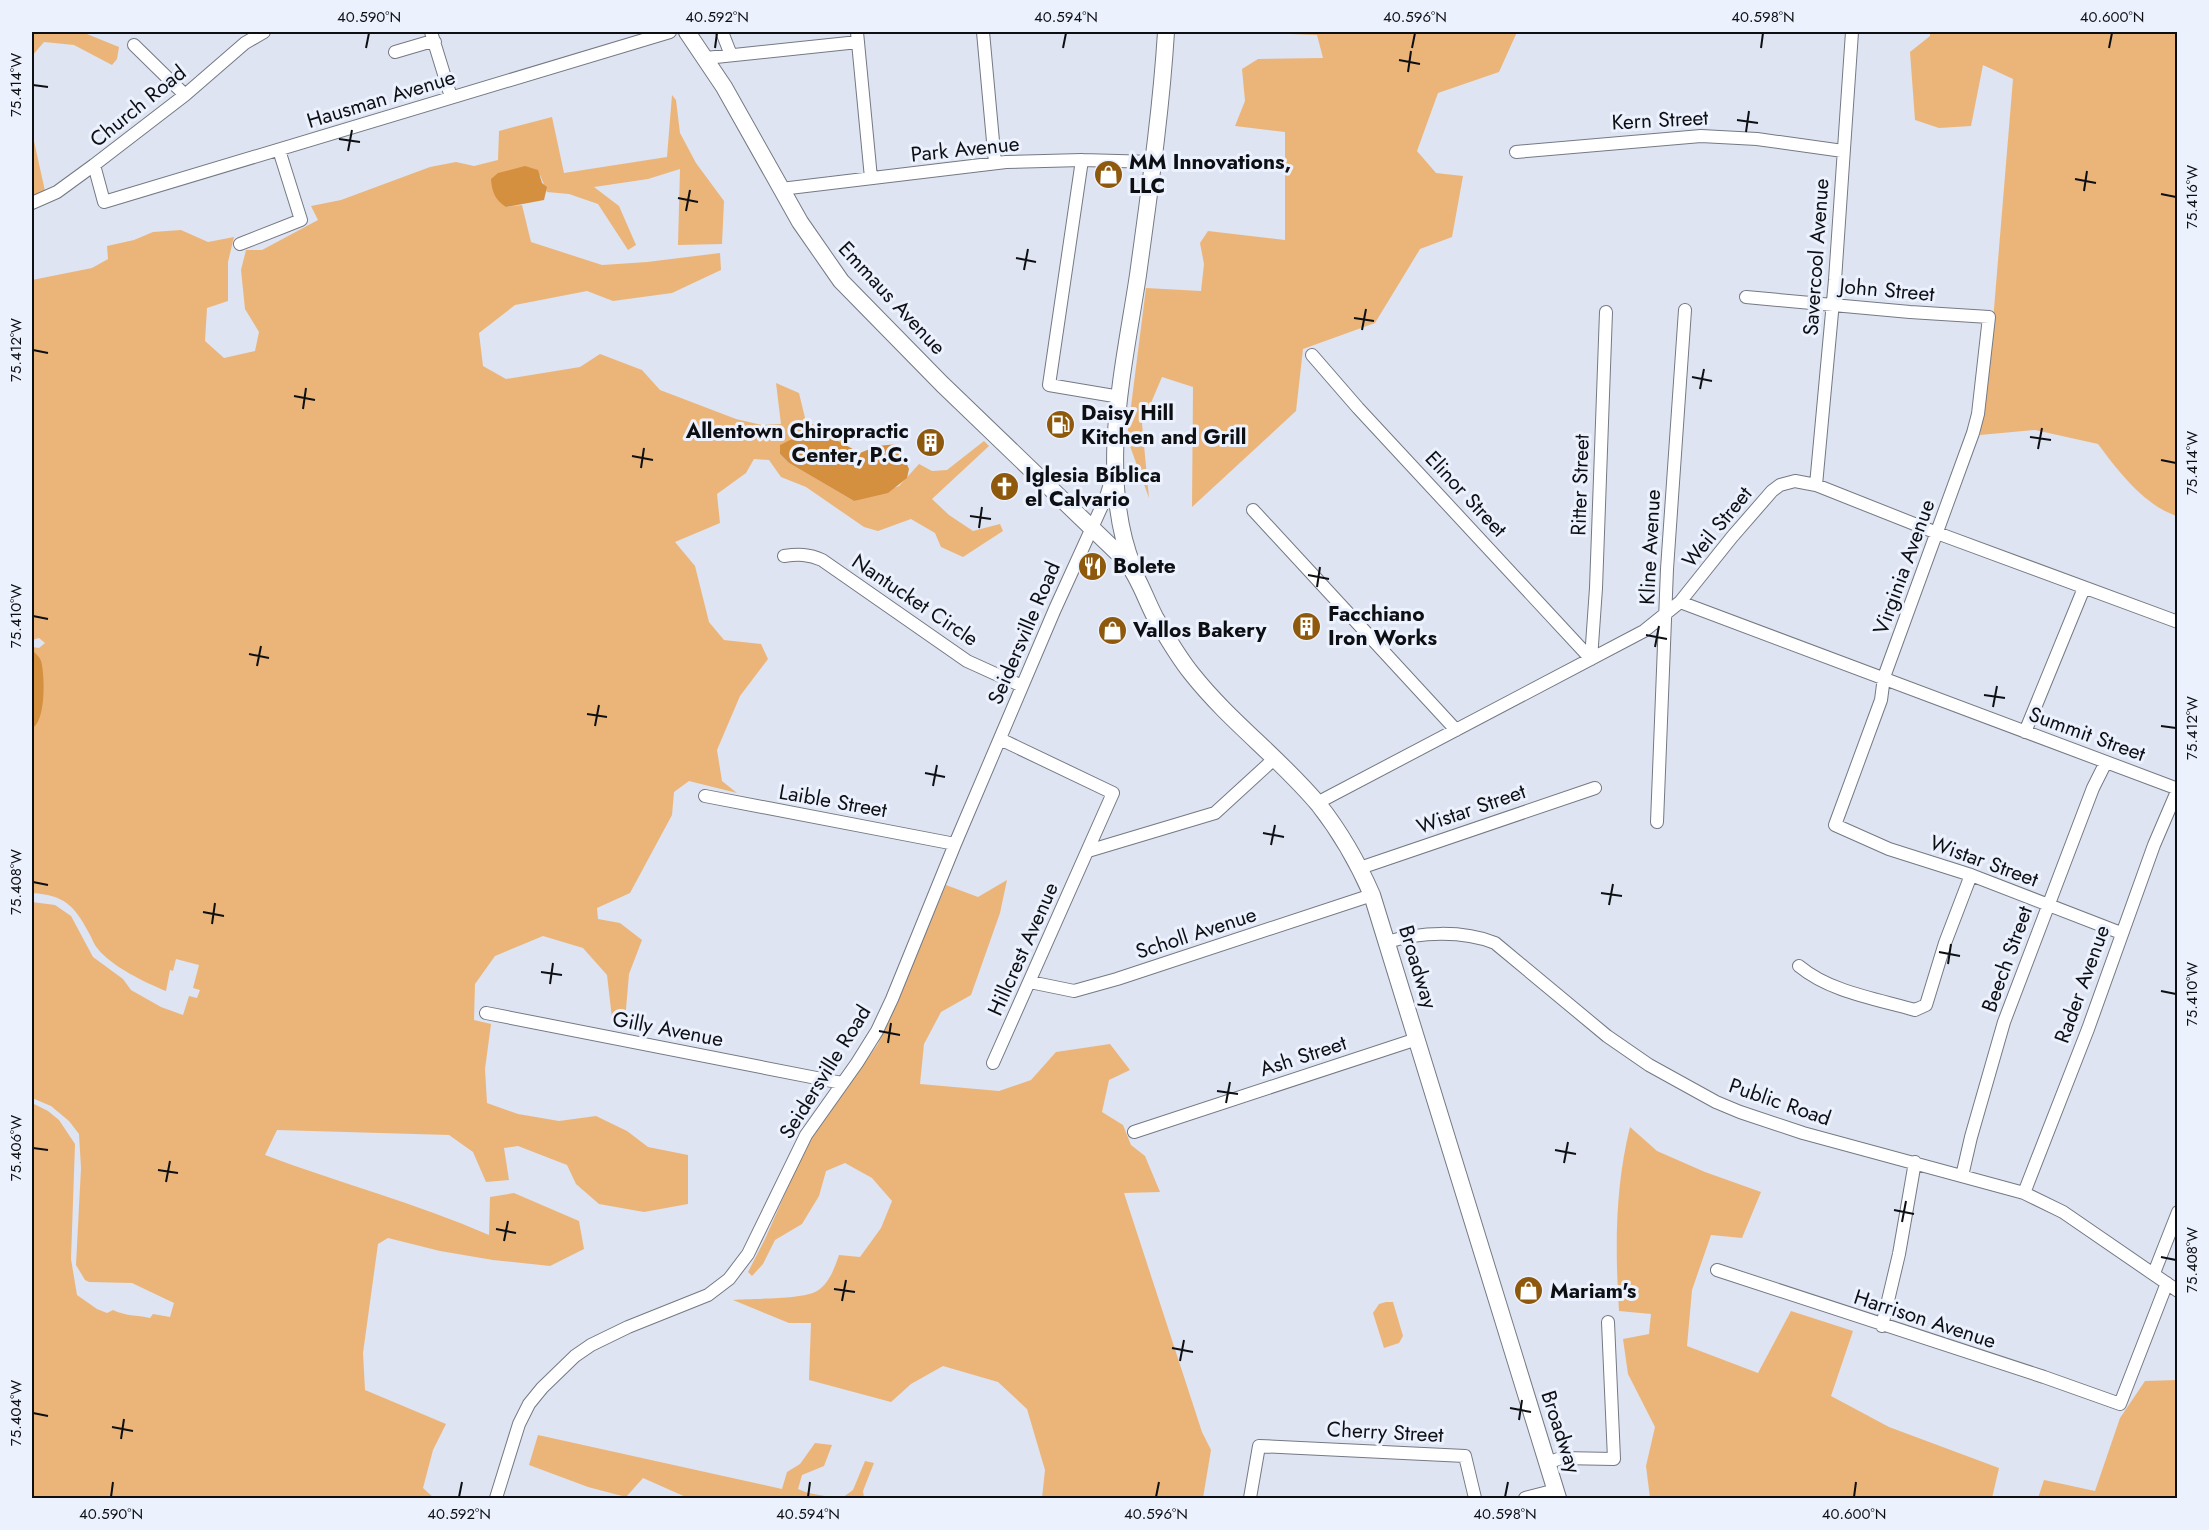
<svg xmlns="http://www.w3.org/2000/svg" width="2209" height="1530" viewBox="0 0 2209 1530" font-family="Jost,sans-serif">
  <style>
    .green { fill: #ebb57a }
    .water { fill: #d4903f }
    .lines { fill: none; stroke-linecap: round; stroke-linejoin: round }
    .minor-casing { stroke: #747984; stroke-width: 14 }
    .major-casing { stroke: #747984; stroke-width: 18 }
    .minor { stroke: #fff; stroke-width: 12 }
    .major { stroke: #fff; stroke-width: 16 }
    .ticks { fill: none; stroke: #0d0f13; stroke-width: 2 }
    .labels { text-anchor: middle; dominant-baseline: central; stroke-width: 6; stroke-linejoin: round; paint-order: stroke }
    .street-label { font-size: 21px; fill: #0d0f13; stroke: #ecf1fe }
    .poi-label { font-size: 21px; font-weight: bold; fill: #0d0f13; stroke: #ecf1fe; text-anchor: start }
    .neatline { fill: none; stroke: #0d0f13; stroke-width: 2 }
    .ticks-label { font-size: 15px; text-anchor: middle; fill: #0d0f13 }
  </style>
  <rect width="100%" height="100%" fill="#dee4f1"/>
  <!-- green -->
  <path class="green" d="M32,32H82L119,47L117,59L112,65L74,45L44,42L32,56Z
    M1241,32H1517L1499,72L1438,93L1417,151L1436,173L1463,176L1452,237L1420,249L1375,323L1303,349L1296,411L1192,507L1193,387L1162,377L1142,424L1149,498L1127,438L1146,288L1201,291L1204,264L1200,243L1208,231L1285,240V132L1235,126L1245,101L1242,69L1258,59L1323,58L1317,35Z
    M1930,32H2177V516C2145,506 2118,471 2098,444L2035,430L1980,435L1991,345L2013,79L1983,65L1971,126L1939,128L1915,120L1910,52L1930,36Z
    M672,95L676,100L680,133L696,163L724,201L722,244L678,245L680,169L648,179L594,187L619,206L636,245L628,250L598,204L569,194L547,192L540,175L506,207L522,205L531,242L602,265L647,262L720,253L721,270L672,293L613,301L587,291L515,305L479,333L483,366L506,379L580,367L600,354L642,370L660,390L736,419L762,425L781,424L776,383L799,393L806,422L837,433L846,445L831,437L780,454L789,463L854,501L899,486L919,464L932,471L947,470L984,441L989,446L932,499L949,515L973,531L1000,524L1003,531L963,557L941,547L935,533L911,519L878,531L864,527L806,487L781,477L769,460L754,459L746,473L717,494L720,523L675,542L695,566L709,622L724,640L761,644L768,659L740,696L717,750L722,781L737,793L689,781L674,792L672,815L630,893L597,908L598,919L620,923L642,940L629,974L625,1021L612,1018L607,975L583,948L543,936L495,956L475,984L474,1020L491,1024L485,1069L487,1103L518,1114L559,1121L596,1116L627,1131L648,1147L688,1155V1204L644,1212L599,1204L576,1184L567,1165L518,1146L504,1148L509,1180L486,1182L473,1152L449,1135L277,1130L265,1155C339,1183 416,1203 489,1235L490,1197L514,1193L579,1221L584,1249L550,1266L493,1260L440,1251L388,1238L378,1244L363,1353L365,1390L446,1424L433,1450L423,1488L434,1498H32V1103L48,1111L59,1120L75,1144L71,1259L77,1295L97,1309L107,1313L113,1310C125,1316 137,1315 150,1318L153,1314L170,1317L174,1303L132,1283L89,1282L85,1280L76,1265L81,1168L79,1134L69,1121L51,1106L32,1098V902L55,905L71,916L93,957L123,979L131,990L161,1007L183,1015L189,996L197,998L200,990L193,988L199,965L176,959L173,971L170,970L166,991C146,983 111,966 98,949C94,945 92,938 89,933C74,905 64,895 32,893V647L39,648L45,643L39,638L32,640V280L92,268L108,259L107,246L134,240L153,232L181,230L208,242L234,237L228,262V301L207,308L205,341L224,358L255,351L259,332L245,309L241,270L246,250H262L318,220L311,206L341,200L430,167L456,162L474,166L498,160L499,131L552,117L564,173L667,157Z
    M32,132L45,191L32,197Z
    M1007,880L1000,913L971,995L941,1012L924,1044L920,1084L999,1091L1031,1080L1056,1052L1110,1044L1130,1070L1109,1080L1102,1112L1123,1125L1131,1145L1145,1156L1160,1192L1124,1193L1202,1432L1211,1450L1203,1498H1042L1045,1470L1027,1409L998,1382L943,1366L911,1384L891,1402L809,1380L811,1323H789L733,1300C753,1298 802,1300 817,1291C829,1284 835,1267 839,1255L860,1257L881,1228L892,1201L872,1178L845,1163L826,1171L819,1196L802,1224L775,1240L763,1264L752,1276L748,1272L765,1239L808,1142L878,1044L946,885L978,897Z
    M1630,1127L1657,1151L1705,1172L1761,1192L1742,1238L1711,1235L1692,1290L1687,1346L1758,1373L1791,1311L1853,1331L1831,1396L1889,1427L1999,1468L1992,1498H1650L1646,1466L1655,1427L1628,1374L1623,1339L1649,1334L1651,1314L1619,1311C1615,1250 1615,1187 1630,1127Z
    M1386,1302H1393L1403,1336L1399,1343L1384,1348L1373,1313L1379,1304Z
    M2177,1380V1498H2038L2044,1480L2095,1491L2120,1418L2145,1381Z
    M538,1435L782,1489L787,1472L800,1464L815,1443L832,1445L824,1466L802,1475L798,1489L808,1493L837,1498H688L643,1478L626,1497L588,1487L529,1465Z
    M865,1461L874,1463L863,1491L864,1498H842L853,1490Z"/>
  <!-- water -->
  <path class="water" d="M525,166L538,170L542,183L547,187L544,200L506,207C495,200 492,192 491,179L498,173Z
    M815,434L831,437L860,453L877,446L898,444L909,469L907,478L888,493L854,501L789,463L780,454V445L798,436Z
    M32,650C35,653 40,657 41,661C45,674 46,722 32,728Z"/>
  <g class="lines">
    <defs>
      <path id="minor" d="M431,32L451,97
        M722,32L731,55
        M857,32L871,178
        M983,32L995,163
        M134,45L185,95
        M395,52L429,42H435
        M706,58L858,42
        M1516,152L1701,136L1757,139L1843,151
        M1082,160L1049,385L1120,397
        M94,165L104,202L670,32
        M781,189L1006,162L1082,160L1153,162
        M32,203L57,192L94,165L185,95L245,43L264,32
        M240,244L301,220L279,150
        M1746,297L1910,312L1989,317L1978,414L1973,433L1884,677L1881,700L1835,825L1889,849L1971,875L2121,933
        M1312,355L1358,408L1591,659
        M1816,485L1835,280L1852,32
        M1253,510L1456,730
        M784,556C798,554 809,554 822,560L967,661L1022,686
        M1680,602L2178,789
        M1591,659L1596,588L1606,312
        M2025,732L2084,588
        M705,796L955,844
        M1317,803L1644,631L1680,602L1732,537L1772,491L1780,485L1795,481L1816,485L1937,533L2178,622
        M1657,822L1667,569L1685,310
        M1088,851L1215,813L1274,759
        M1360,868L1595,788
        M1387,942C1420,932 1462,930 1495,943L1607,1036L1649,1065L1716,1102L1740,1112L1803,1133L2024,1193L2063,1212L2178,1291
        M1799,966C1830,992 1877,999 1915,1010L1926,1005L1945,943L1971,875
        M1030,982L1074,991L1117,979L1372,895
        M486,1013L842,1083
        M993,1063L1113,793L1000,739
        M1134,1132L1417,1039
        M1962,1176L1971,1137L2004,1022L2093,788L2106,762
        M2024,1193L2088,1029L2154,845L2178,789
        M1717,1270L2044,1377L2120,1404L2167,1283
        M2154,1273L2178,1212
        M1882,1326L1899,1254L1915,1162
        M1547,1463L1561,1458L1614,1459L1608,1322
        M496,1498L519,1424L529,1404L542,1388L575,1356L591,1345L628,1327L708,1295L729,1279L748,1254L806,1135L857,1063L877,1031L892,999L955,844L1055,609L1106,497L1112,477
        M1250,1498L1259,1446L1465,1456L1475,1498
        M1525,1498L1556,1490"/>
      <path id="major" d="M687,32L724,87L800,222L841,281L942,384L1125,560C1139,577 1145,598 1155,617C1166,636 1178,657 1192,674C1230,722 1280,758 1319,805C1341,833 1358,863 1372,895L1558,1498
        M1133,567C1097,476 1124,368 1138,275C1149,194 1161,113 1166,32"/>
    </defs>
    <!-- minor casing -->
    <use href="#minor" class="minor-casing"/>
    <!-- major casing -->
    <use href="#major" class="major-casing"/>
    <!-- minor -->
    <use href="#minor" class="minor"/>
    <!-- major -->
    <use href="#major" class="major"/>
  </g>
  <!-- ticks -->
  <path class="ticks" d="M366,48L369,33M715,48L717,33M1063,48L1066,33M1412,48L1415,33M1761,48L1763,33M2109,48L2112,33M1399,60L1420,64M1408,72L1411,51M33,85L48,87M1737,120L1758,123M1746,132L1749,111M339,139L360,142M348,151L352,130M2075,179L2096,183M2084,191L2087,171M2161,194L2176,197M678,198L698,202M686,211L690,190M1016,258L1036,262M1024,270L1028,249M1354,318L1374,321M1362,330L1366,309M33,350L48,353M1692,377L1712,381M1700,389L1704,369M294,396L315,400M303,409L306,388M2030,437L2051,440M2038,449L2042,428M632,456L653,460M2161,460L2176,463M641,468L644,448M970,516L991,519M979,528L982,507M1308,575L1329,579M1317,587L1320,567M33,616L48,619M1646,635L1667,639M1655,647L1659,626M249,654L269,658M257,666L261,646M1984,695L2005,698M1993,707L1997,686M587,714L607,717M595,726L599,705M2161,726L2176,728M925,773L945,777M933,786L937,765M1263,833L1284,837M1271,845L1275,825M33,882L48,885M1601,893L1622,896M1609,905L1613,884M203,912L224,916M212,924L215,903M1939,952L1960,956M1948,964L1951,944M541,972L562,975M550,984L553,963M2161,991L2176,994M879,1031L900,1035M888,1043L891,1023M1217,1091L1238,1094M1226,1103L1230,1082M33,1148L48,1150M1555,1150L1576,1154M1564,1163L1568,1142M158,1170L178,1173M166,1182L170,1161M1894,1210L1914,1214M1902,1222L1906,1201M496,1229L516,1233M504,1241L508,1221M2161,1257L2176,1260M834,1289L855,1292M842,1301L846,1280M1172,1348L1193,1352M1180,1361L1184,1340M1510,1408L1531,1412M33,1413L48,1416M1519,1420L1522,1400M112,1427L133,1431M121,1439L124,1419M111,1497L113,1482M459,1497L462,1482M808,1497L810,1482M1156,1497L1159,1482M1505,1497L1508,1482M1854,1497L1856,1482"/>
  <!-- icons -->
  <defs>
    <symbol id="shop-disc" viewBox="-11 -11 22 22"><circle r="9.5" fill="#8f590d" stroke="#ecf1fe"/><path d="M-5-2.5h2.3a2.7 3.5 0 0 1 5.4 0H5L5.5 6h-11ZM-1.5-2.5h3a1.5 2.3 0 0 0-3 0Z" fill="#fff"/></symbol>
    <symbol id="fuel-disc" viewBox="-11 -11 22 22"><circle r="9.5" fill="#8f590d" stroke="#ecf1fe"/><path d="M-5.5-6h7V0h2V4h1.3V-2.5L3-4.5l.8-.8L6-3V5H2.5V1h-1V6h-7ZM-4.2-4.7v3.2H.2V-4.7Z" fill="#fff"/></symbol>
    <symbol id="building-disc" viewBox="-11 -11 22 22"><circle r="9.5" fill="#8f590d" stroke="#ecf1fe"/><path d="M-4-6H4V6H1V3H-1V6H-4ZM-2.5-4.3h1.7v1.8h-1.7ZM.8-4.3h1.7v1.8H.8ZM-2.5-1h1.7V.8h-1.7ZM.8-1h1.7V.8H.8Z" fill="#fff"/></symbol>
    <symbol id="church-disc" viewBox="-11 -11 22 22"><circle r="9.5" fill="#8f590d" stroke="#ecf1fe"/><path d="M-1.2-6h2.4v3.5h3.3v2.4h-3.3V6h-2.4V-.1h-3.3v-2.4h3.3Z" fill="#fff"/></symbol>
    <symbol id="restaurant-disc" viewBox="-11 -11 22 22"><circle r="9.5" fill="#8f590d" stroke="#ecf1fe"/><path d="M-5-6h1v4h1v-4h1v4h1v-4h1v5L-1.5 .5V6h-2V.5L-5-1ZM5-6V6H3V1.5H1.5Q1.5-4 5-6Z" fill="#fff"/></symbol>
  </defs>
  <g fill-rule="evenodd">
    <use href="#shop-disc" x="1092" y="158" width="33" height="33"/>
    <use href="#fuel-disc" x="1044" y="408" width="33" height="33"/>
    <use href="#building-disc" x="914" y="426" width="33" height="33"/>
    <use href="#church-disc" x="988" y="470" width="33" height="33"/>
    <use href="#restaurant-disc" x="1076" y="550" width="33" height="33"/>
    <use href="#building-disc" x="1290" y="610" width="33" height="33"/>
    <use href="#shop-disc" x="1096" y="614" width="33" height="33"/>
    <use href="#shop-disc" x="1512" y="1274" width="33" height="33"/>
  </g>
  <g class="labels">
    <!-- street labels -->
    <g class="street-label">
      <text transform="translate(381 99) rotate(-17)">Hausman Avenue</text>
      <text transform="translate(138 106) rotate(-39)">Church Road</text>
      <text transform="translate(1660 120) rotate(-3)">Kern Street</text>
      <text transform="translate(965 149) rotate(-6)">Park Avenue</text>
      <text transform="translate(1816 257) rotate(-86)">Savercool Avenue</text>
      <text transform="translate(1887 290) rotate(5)">John Street</text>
      <text transform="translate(892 298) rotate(47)">Emmaus Avenue</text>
      <text transform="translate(1580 485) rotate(-88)">Ritter Street</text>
      <text transform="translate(1466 494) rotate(47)">Elinor Street</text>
      <text transform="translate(1717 527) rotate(-51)">Weil Street</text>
      <text transform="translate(1650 547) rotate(-87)">Kline Avenue</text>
      <text transform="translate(1904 567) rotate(-70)">Virginia Avenue</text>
      <text transform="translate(915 600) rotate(34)">Nantucket Circle</text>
      <text transform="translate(1024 633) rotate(-67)">Seidersville Road</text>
      <text transform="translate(2087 734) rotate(20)">Summit Street</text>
      <text transform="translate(833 801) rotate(10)">Laible Street</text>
      <text transform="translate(1471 809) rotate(-19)">Wistar Street</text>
      <text transform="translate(1984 861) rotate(20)">Wistar Street</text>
      <text transform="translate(1196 933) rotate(-18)">Scholl Avenue</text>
      <text transform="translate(1023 949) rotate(-66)">Hillcrest Avenue</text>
      <text transform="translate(2007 959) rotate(-70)">Beech Street</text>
      <text transform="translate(1418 967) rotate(73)">Broadway</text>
      <text transform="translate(2082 984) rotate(-70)">Rader Avenue</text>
      <text transform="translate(668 1029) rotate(11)">Gilly Avenue</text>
      <text transform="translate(1303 1056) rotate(-18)">Ash Street</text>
      <text transform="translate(825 1072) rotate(-58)">Seidersville Road</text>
      <text transform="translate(1780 1102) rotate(19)">Public Road</text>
      <text transform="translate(1925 1319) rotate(18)">Harrison Avenue</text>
      <text transform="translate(1385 1432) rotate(3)">Cherry Street</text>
      <text transform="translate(1561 1432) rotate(72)">Broadway</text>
    </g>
    <!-- poi labels -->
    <g class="poi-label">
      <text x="1129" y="162">MM Innovations,<tspan x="1129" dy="24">LLC</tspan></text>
      <text x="1081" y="413">Daisy Hill<tspan x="1081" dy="24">Kitchen and Grill</tspan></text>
      <text x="909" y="431" text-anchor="end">Allentown Chiropractic<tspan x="909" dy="24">Center, P.C.</tspan></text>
      <text x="1025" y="475">Iglesia Bíblica<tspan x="1025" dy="24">el Calvario</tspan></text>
      <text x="1113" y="566">Bolete</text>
      <text x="1328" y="614">Facchiano<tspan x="1328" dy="24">Iron Works</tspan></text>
      <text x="1133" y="630">Vallos Bakery</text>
      <text x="1550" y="1291">Mariam's</text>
    </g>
  </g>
  <!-- border -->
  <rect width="2209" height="1530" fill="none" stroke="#ecf1fe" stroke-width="66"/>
  <rect x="33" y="33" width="2143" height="1464" class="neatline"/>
  <g class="ticks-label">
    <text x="369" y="22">40.590°N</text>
    <text x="717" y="22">40.592°N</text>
    <text x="1066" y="22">40.594°N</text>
    <text x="1415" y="22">40.596°N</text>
    <text x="1763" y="22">40.598°N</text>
    <text x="2112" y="22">40.600°N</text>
    <text transform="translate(16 85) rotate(-90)" y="5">75.414°W</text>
    <text transform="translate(2192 197) rotate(-90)" y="5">75.416°W</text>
    <text transform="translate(16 350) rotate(-90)" y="5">75.412°W</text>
    <text transform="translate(2192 463) rotate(-90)" y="5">75.414°W</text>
    <text transform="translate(16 616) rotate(-90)" y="5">75.410°W</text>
    <text transform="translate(2192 728) rotate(-90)" y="5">75.412°W</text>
    <text transform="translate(16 882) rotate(-90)" y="5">75.408°W</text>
    <text transform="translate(2192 994) rotate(-90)" y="5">75.410°W</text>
    <text transform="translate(16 1148) rotate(-90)" y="5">75.406°W</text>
    <text transform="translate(2192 1260) rotate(-90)" y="5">75.408°W</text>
    <text transform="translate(16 1413) rotate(-90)" y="5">75.404°W</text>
    <text x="111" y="1519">40.590°N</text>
    <text x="459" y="1519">40.592°N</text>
    <text x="808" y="1519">40.594°N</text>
    <text x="1156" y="1519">40.596°N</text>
    <text x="1505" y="1519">40.598°N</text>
    <text x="1854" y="1519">40.600°N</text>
  </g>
</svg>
